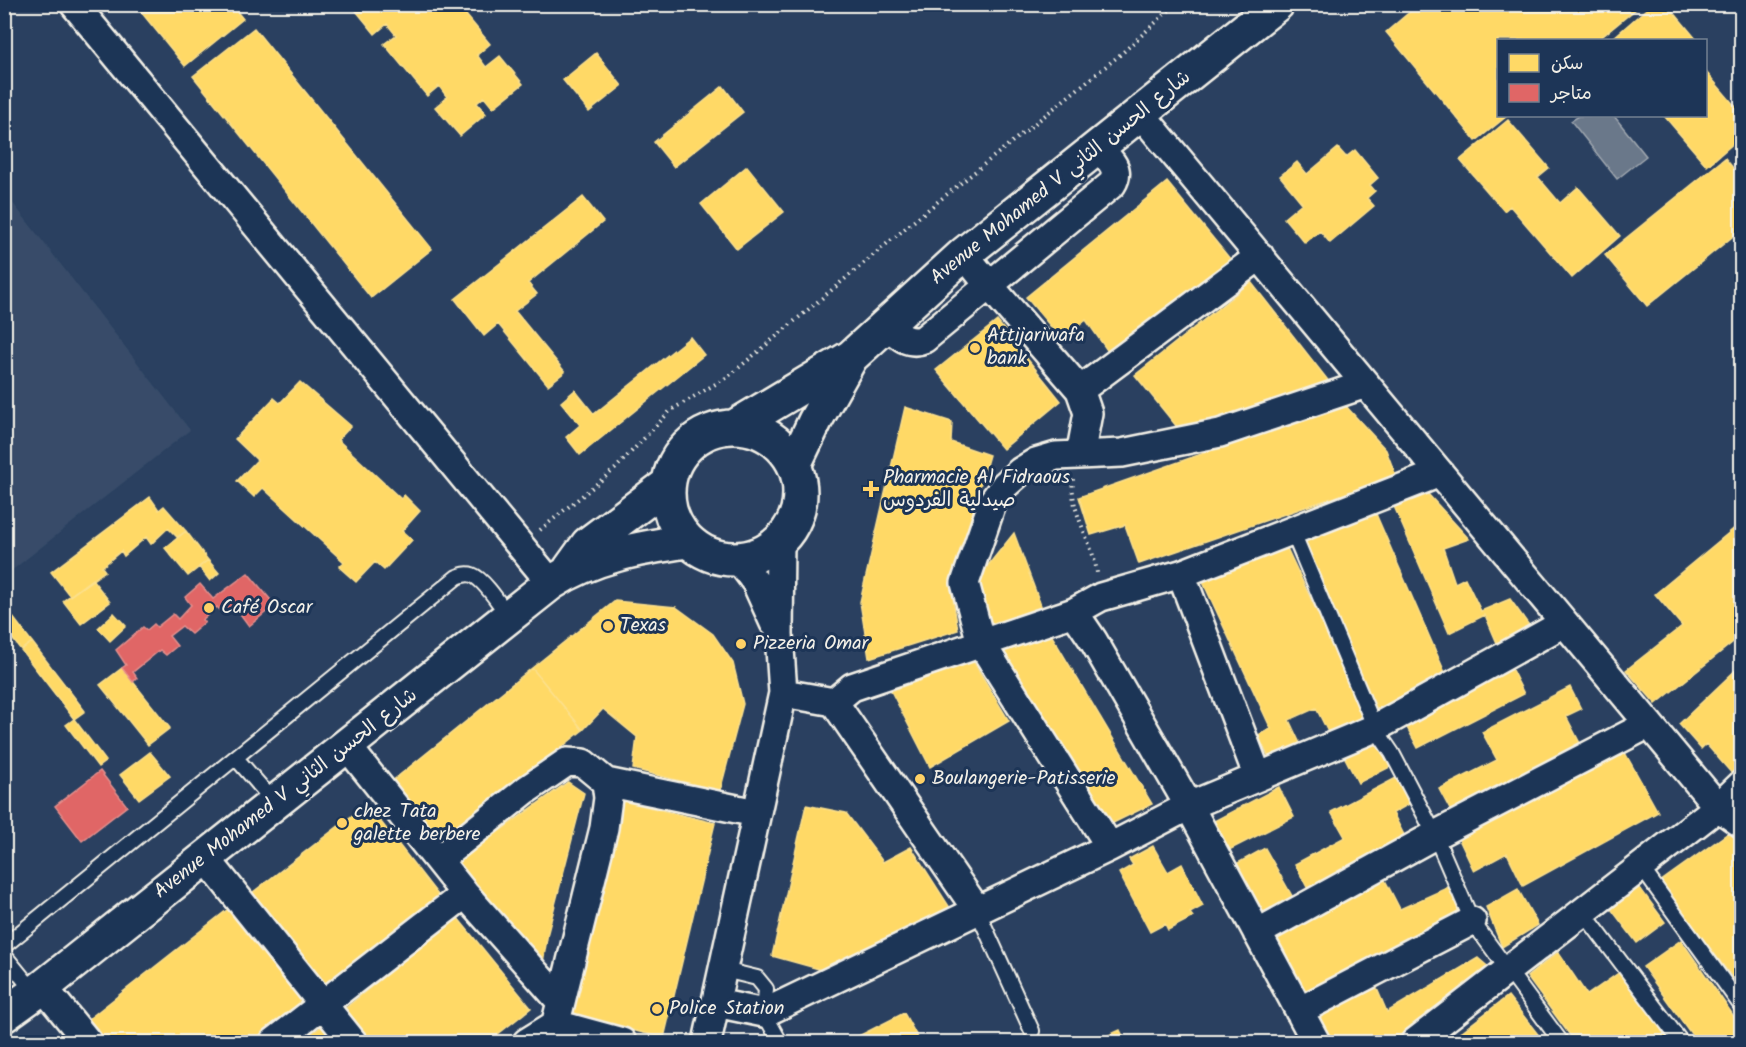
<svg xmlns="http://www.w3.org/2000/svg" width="1746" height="1047" viewBox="0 0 1746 1047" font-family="Kalam,'Playpen Sans Arabic',sans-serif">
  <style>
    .built { fill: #374c69 }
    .water { fill: #6a788a; stroke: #a1a8b0; stroke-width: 1.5 }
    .homes { fill: #ffd966; stroke: #fce08d; stroke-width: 1.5 }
    .shops { fill: #e06666; stroke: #e6908d; stroke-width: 1.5 }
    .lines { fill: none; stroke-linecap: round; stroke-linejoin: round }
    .service-casing { stroke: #f4f1e8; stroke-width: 18 }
    .minor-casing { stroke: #f4f1e8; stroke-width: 32 }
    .primary-casing { stroke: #f4f1e8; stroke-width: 38 }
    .path { stroke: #f4f1e8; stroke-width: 4; stroke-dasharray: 1.5 4.5; stroke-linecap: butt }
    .service { stroke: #1d3557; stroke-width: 14 }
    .minor { stroke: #1d3557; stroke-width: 27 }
    .primary { stroke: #1d3557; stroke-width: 33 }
    .poi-dot { fill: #ffd166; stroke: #1d3557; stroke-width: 2 }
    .labels { text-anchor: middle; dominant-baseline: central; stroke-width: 6; stroke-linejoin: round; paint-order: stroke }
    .street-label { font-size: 20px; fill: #f4f1e8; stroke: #1d3557 }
    .poi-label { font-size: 20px; fill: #f4f1e8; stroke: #1d3557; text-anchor: start }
  </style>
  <rect width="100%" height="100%" fill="#2a4060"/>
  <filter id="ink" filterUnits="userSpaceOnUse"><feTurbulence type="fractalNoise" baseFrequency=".0167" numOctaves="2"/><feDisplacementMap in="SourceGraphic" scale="12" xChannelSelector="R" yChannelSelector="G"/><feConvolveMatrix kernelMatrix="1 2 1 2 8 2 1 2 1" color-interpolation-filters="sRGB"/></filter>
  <g filter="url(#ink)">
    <!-- built -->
    <path class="built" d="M5,193L190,430L6,575L4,574Z"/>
    <!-- water -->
    <path class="water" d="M1579,116H1614L1646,156L1617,179L1571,121Z"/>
    <!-- homes -->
    <path class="homes" d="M140,4H231L243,19L185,66L137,7Z
      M356,4H457L490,44L477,55L486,67L500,56L523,84L493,108L484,97L477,103L486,114L460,136L435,107L447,97L439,86L427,96L384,44L396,35L387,24L375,34L353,7Z
      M1419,4H1642L1598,40H1498V116H1507L1476,141L1386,32Z
      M1652,4H1667L1697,40H1615L1613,38Z
      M254,28L432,249L371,298L193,76Z
      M596,53L622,86L589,112L563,80Z
      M1706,72L1742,114V136L1707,166L1665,117L1706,116Z
      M723,86L743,112L674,167L654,142Z
      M1508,120L1549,168L1538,177L1560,203L1578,187L1620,236L1572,278L1510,206L1504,211L1460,160Z
      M1338,148L1346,157L1355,150L1378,178L1370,185L1375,191L1367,198L1374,206L1330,243L1320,231L1305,243L1284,218L1302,203L1280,176L1297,162L1307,174Z
      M1725,158L1742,179V229L1647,306L1605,255Z
      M747,166L784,212L737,249L701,204Z
      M1167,182L1230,259L1109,353L1086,320L1062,340L1026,297Z
      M583,197L603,222L528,283L537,294L515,311L565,372L548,385L498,324L484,336L455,299Z
      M1251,282L1330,383L1182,433L1135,375Z
      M997,321L1061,401L1003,449L936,370Z
      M690,337L704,355L580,455L566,437L580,425L561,402L575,390L594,414Z
      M300,382L351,426L338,440L401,499L404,495L420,511L402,531L412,540L384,570L375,562L356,582L339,567L344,562L263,488L254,497L237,481L257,460L235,439L274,398L280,403Z
      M1344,404L1386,450L1396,476L1139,564L1125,525L1091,535L1079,497Z
      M905,407L952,422L951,442L989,455L951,587L958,630L869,658L860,602Z
      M1428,494L1469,539L1443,548L1455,583L1465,578L1481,611L1510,599L1531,628L1497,643L1485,615L1449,633L1393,504Z
      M150,497L159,510L164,506L186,531L177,537L168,528L151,544L146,537L124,556L121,551L102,567L105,571L70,596L51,572Z
      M1376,514L1447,677L1377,709L1304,542L1314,529Z
      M1737,526L1742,532V635L1656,704L1626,670L1682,626L1655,594Z
      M186,531L208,560L188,576L165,548Z
      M1014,533L1043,611L984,626L973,584Z
      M1285,544L1368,721L1331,738L1316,708L1289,720L1304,752L1273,766L1258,735L1271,729L1203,582Z
      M208,560L219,573L210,581L199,567Z
      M92,579L110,602L81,624L63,601Z
      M615,601L676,607L713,634L733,663L743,704L720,791L633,769L637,737L603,709L583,730L532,668Z
      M6,608L32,642L21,650L4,628Z
      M114,613L126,626L110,641L98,628Z
      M1049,631L1152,804L1111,824L1001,648Z
      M32,642L85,711L74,719L21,650Z
      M973,661L1009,721L930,767L891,691Z
      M1742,664V769L1734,776L1706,744L1701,749L1679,724Z
      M1510,666L1524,694L1418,748L1403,720Z
      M122,668L170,728L148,745L100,685Z
      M532,668L583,730L437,848L386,786Z
      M1570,687L1581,709L1566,716L1584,751L1454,817L1439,789L1497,760L1482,732Z
      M74,719L106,761L98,767L66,725Z
      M1376,737L1392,766L1358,783L1343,754Z
      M1624,751L1658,812L1523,886L1507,853L1474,871L1457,835Z
      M150,752L170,776L139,799L120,775Z
      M1398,777L1411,803L1393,813L1408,843L1311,895L1295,864L1345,837L1331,812Z
      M568,782L584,793L548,932L542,969L455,863Z
      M1279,787L1294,817L1229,850L1214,821Z
      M623,801L715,823L664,1038L567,1014Z
      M367,804L442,900L327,989L252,893Z
      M806,805L846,813L883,862L911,847L952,911L833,973L772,956Z
      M1731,831L1742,844V990L1660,882Z
      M1153,846L1168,872L1182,864L1203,906L1190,913L1193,917L1168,930L1165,924L1150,932L1119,873L1133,865L1129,859Z
      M1265,848L1296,903L1267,919L1236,864Z
      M1384,878L1400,909L1449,887L1464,918L1304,1000L1269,935Z
      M1637,884L1665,922L1637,943L1608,905Z
      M1518,889L1538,925L1502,947L1486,907Z
      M232,906L310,1004L259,1042H104L86,1021Z
      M457,917L531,1008L488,1042H370L343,1010Z
      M1681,940L1742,1028V1032L1733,1042H1697L1643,967Z
      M1558,952L1587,995L1620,972L1670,1042H1575L1527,977Z
      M1478,958L1492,970L1409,1042H1327L1312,1014L1375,984L1387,1012Z
      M1508,996L1544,1042H1448Z
      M904,1013L920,1042H847Z
      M326,1023L341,1042H300Z
      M1120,1030L1126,1042H1102L1100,1039Z"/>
    <!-- shops -->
    <path class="shops" d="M248,573L275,605L249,626L238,611L240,605L237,602L223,613L217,607L202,620L205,622L191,634L182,626L169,636L177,646L166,655L160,650L133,672L137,678L133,682L122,668L126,665L116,650L143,627L147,630L154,624L157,627L173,614L178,619L191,605L185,597L200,584L213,599Z
      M100,771L127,806L82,841L55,806Z"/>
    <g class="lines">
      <defs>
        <path id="service" d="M1292,530L1375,728L1392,753L1435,835L1472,921L1561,1042
          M236,758L275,803
          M1641,867L1742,1007
          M977,910L1032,1031
          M1583,912L1681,1042
          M4,946L457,577C462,575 467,573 472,575C484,579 501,606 509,617
          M4,955L35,993
          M724,970L757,978L766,989L764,1013L780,1042"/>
        <path id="minor" d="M74,4L551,583
          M1140,113L1718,807L1742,824
          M964,254L988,284L1080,390L1088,413L1082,445L1076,455
          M886,324C897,334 908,346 924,339L1112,184C1122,168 1108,158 1097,148
          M1080,390L1260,256
          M738,559L756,583L774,623
          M1181,574L1258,777
          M1074,612L1093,640L1189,806L1316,1042
          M783,693L834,702L852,687L1074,612L1101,597L1181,574L1440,473
          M834,702L977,910
          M347,746L465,894L561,1002
          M606,782L756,813
          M1110,847L981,643L965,583L993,501L1005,485L1021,471L1036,462L1056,456L1122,453L1220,433L1366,384
          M205,857L353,1042
          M438,860L526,790L567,762L583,763L606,782L608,798L604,828L551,1042
          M1257,933L1435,835L1649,724
          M43,987L88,1042
          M716,1003L764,1013L1110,847L1189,806L1375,728L1564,623
          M1299,1011L1472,921
          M274,1042L465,894
          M527,1042L556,1024L622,1042
          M707,1042L783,693L779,634L780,541
          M1415,1042L1718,807L1742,784"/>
        <path id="primary" d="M668 493a66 66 0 1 1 132 0a66 66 0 1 1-132 0Z
          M734,427L851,357L964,254L1277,4
          M794,465L815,421L850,359
          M570,569L588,544L668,484
          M4,1015L43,987L551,583C593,556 639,548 688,541"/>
      </defs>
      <!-- service casing -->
      <use href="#service" class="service-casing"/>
      <!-- minor casing -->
      <use href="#minor" class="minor-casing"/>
      <!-- primary casing -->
      <use href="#primary" class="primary-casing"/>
      <!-- path -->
      <path class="path" d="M1073,479C1069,512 1093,541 1097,573
        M540,530L615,469L671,410L729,376L920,216L1121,54L1176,4"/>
      <!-- service -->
      <use href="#service" class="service"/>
      <!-- minor -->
      <use href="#minor" class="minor"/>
      <!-- primary -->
      <use href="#primary" class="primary"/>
    </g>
  </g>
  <!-- markers -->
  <g class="poi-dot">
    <circle cx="975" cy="348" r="6"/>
    <path d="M868 480h6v6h6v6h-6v6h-6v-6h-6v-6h6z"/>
    <circle cx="209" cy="608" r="6"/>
    <circle cx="608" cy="626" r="6"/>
    <circle cx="741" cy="644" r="6"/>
    <circle cx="920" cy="779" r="6"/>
    <circle cx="342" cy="823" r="6"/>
    <circle cx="657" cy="1009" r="6"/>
  </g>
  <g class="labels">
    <!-- street labels -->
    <g class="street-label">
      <text transform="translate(1061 178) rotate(-39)">Avenue Mohamed V شارع الحسن الثاني</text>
      <text transform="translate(286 794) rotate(-38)">Avenue Mohamed V شارع الحسن الثاني</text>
    </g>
    <!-- poi labels -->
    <g class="poi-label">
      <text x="987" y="336">Attijariwafa<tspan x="987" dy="23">bank</tspan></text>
      <text x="883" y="478">Pharmacie Al Fidraous<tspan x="883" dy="23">صيدلية الفردوس</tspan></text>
      <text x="221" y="608">Café Oscar</text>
      <text x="620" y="626">Texas</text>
      <text x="753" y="644">Pizzeria Omar</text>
      <text x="932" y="779">Boulangerie-Patisserie</text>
      <text x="354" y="812">chez Tata<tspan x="354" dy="23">galette berbere</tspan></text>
      <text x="669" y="1009">Police Station</text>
    </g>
  </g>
  <!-- margin -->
  <rect width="1746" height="1047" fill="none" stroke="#1d3557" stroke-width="24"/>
  <rect x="12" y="12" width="1722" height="1023" fill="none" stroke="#f4f1e8" stroke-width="2" filter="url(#ink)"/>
  <!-- legend -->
  <rect x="1497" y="39" width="210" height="78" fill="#1d3557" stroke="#738091" stroke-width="1.5"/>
  <rect x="1509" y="54" width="30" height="18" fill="#ffd966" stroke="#738091" stroke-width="1.5"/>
  <text x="1551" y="69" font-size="18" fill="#f4f1e8">سكن</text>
  <rect x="1509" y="84" width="30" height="18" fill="#e06666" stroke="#738091" stroke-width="1.5"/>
  <text x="1551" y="99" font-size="18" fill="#f4f1e8">متاجر</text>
</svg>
